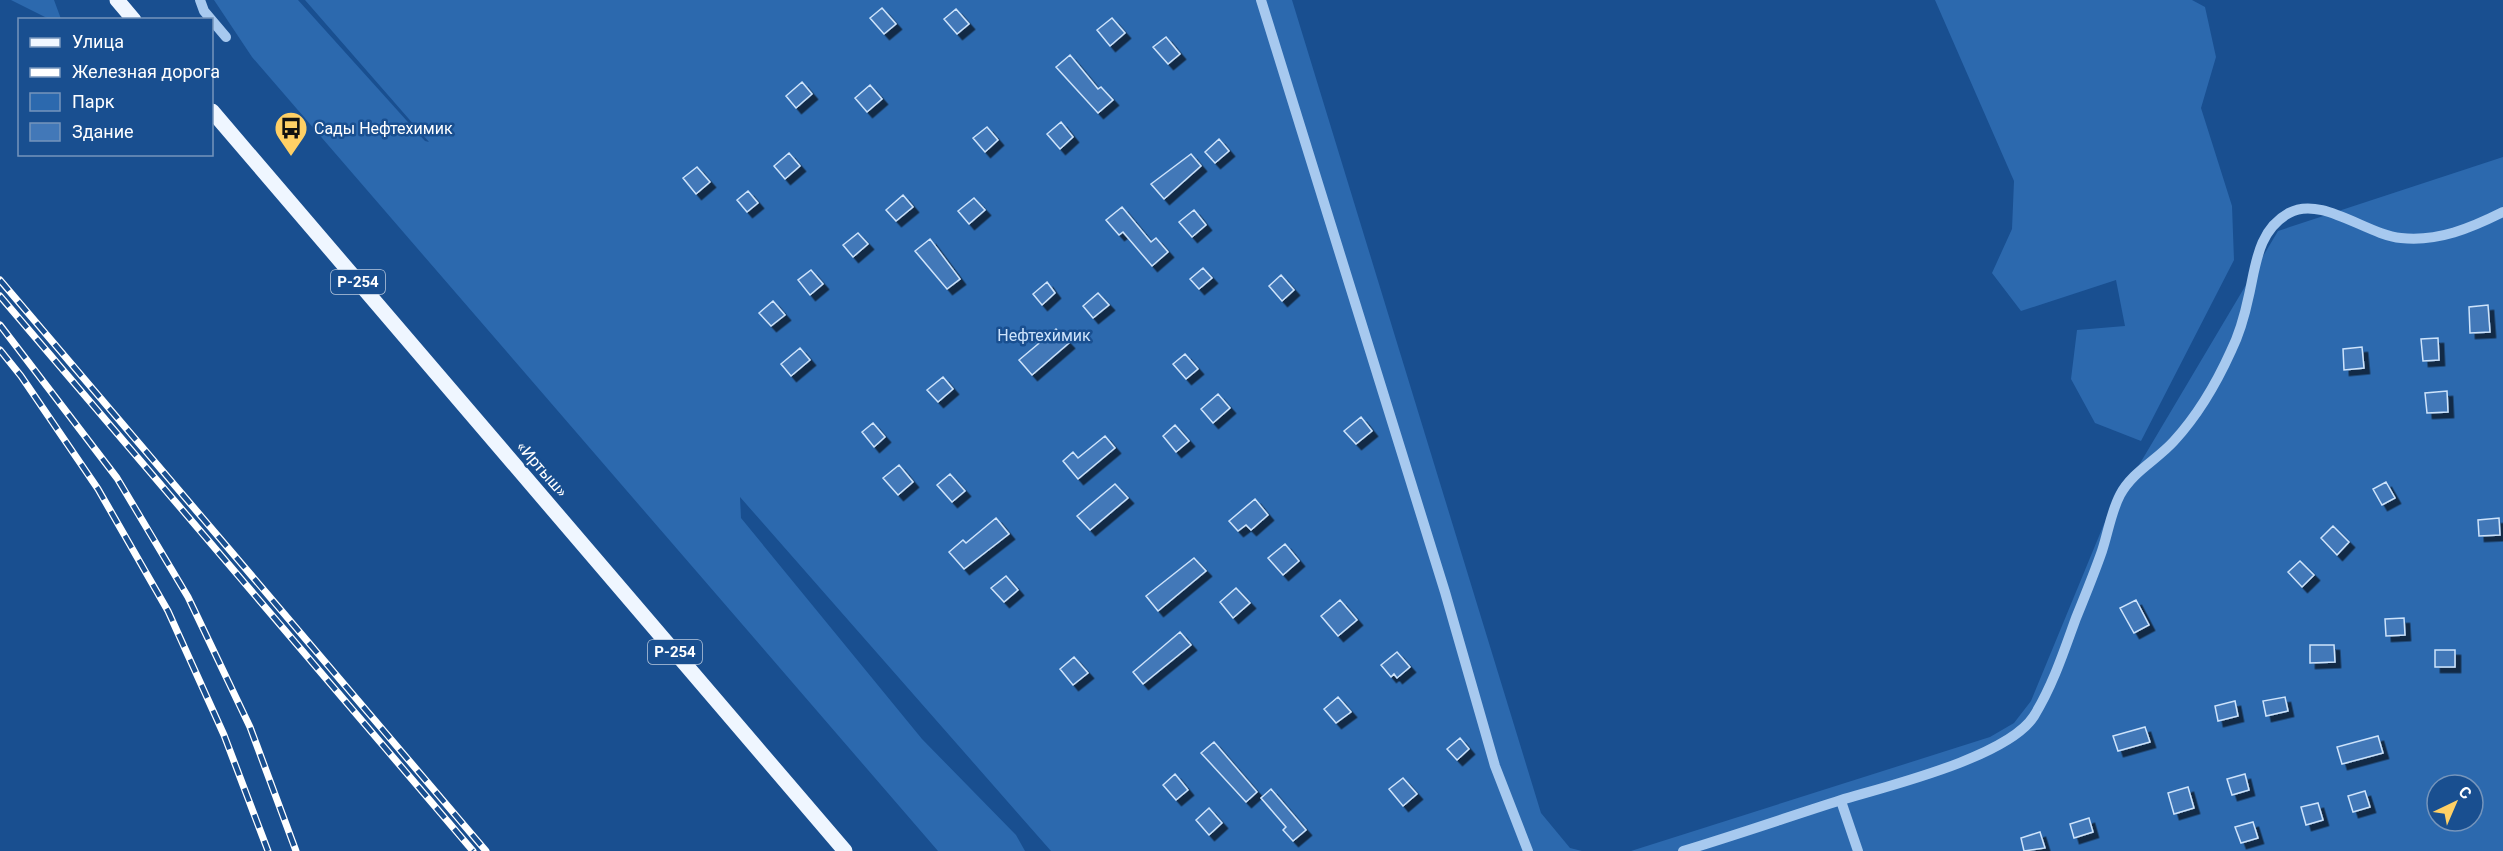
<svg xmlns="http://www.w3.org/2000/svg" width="2503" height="851" viewBox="0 0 2503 851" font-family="Roboto,sans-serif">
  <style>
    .green { fill: #2c69ae; fill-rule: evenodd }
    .building { fill: #4278b8; stroke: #cde3fb; stroke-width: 1.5; filter: url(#shadow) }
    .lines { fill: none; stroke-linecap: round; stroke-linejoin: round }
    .minor { stroke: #a7c9ef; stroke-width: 10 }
    .major { stroke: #eff6ff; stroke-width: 15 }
    .rail-casing { stroke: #fff; stroke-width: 7 }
    .rail { stroke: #194f90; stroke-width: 4.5; stroke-dasharray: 14; stroke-linecap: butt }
    .labels { text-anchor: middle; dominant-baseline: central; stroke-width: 5; stroke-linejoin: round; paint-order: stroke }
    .shield { fill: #194f90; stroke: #bacade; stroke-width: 1.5 }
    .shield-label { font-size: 15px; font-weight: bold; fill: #fff }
    .poi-label { font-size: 16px; fill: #fff; stroke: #194f90; text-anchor: start }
    .park-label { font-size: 16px; fill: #cde3fb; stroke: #194f90 }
    .street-label { font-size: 16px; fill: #fff; stroke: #194f90 }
  </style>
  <defs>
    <filter id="shadow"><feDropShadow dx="5.5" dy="5.5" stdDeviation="0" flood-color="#0009"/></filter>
  </defs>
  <rect width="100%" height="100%" fill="#194f90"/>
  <!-- green -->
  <path class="green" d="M11,0H54L61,19H49Z
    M214,0H298L425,141L429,142L305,0H1292L1541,813L1570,848L1582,851H1051L740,497L741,518L922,739L1016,835L1025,851H938L252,57Z
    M1935,0H2192L2205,7L2216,57L2201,108L2232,206L2234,260L2141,441L2095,423L2071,379L2077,330L2125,326L2116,280L2021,311L1992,273L2012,229L2014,181Z
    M2503,157V851H1631L1990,737L2014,723L2031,701L2104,524L2278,231ZM2437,785H2473V821H2437Z"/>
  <!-- building -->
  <path class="building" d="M882,8L896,24L884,34L870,18Z
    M956,9L969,24L957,34L944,19Z
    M1112,18L1125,33L1110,46L1097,30Z
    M1166,37L1180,54L1168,64L1153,47Z
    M1070,55L1098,89L1101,87L1113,100L1098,113L1056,67Z
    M802,82L812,94L796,108L786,96Z
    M870,85L882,99L867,112L855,98Z
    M1061,122L1073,137L1060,149L1047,134Z
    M987,127L998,140L985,152L973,138Z
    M1219,139L1229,151L1215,163L1205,152Z
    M789,153L800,166L785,179L774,166Z
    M1191,154L1201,166L1164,199L1151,184Z
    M697,167L710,182L696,194L683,178Z
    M748,191L758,203L747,212L737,200Z
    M903,195L913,207L896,221L886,210Z
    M974,198L985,210L969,224L958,211Z
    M1122,207L1151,242L1156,238L1168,252L1152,266L1123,232L1119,235L1106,220Z
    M1194,210L1206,225L1192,237L1179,222Z
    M858,233L868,244L853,257L843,245Z
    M930,239L960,279L947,289L915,251Z
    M1203,268L1212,278L1199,289L1190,279Z
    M811,270L823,284L810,295L798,280Z
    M1281,275L1294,290L1282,301L1269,286Z
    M1047,282L1055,293L1042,305L1033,294Z
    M1098,293L1109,305L1093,318L1083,306Z
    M773,301L785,315L771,326L759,313Z
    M2488,305L2490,332L2470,333L2469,307Z
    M1056,329L1069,343L1032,375L1019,360Z
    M2438,338L2439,360L2423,361L2421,339Z
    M2362,347L2364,368L2344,370L2343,349Z
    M800,348L810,360L791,376L781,364Z
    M1185,354L1198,369L1186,379L1173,364Z
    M943,377L953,389L938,402L927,390Z
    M2447,391L2448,412L2427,413L2425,393Z
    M1218,394L1230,408L1213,423L1201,409Z
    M1361,417L1372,431L1356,444L1344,431Z
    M873,423L885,437L874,447L862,432Z
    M1175,425L1189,441L1176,452L1163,436Z
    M1105,436L1115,448L1078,479L1063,461L1073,452L1078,458Z
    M899,465L913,482L898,495L883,478Z
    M950,474L965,491L952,502L937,485Z
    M2386,482L2395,498L2382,505L2373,489Z
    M1115,484L1128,498L1090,530L1077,516Z
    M1255,499L1268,515L1251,530L1246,525L1238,531L1229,521Z
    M996,518L1009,534L964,569L949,552L963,540L966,543Z
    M2499,518L2500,535L2479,536L2478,520Z
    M2333,526L2349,542L2337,555L2321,538Z
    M1285,544L1299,561L1283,575L1268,558Z
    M1194,558L1206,571L1158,611L1146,596Z
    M2300,561L2314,575L2302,587L2288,572Z
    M1006,576L1018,590L1004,602L991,588Z
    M1236,588L1250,603L1233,618L1220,602Z
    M1340,600L1357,620L1338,636L1321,616Z
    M2136,600L2149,625L2134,633L2120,608Z
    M2404,618L2405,635L2386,636L2385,619Z
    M1180,632L1191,645L1143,684L1133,672Z
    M2310,645H2334L2335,662L2310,663Z
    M2435,650H2455V667H2435Z
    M1397,652L1410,667L1397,678L1394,674L1391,677L1381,665Z
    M1074,657L1088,673L1073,685L1060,669Z
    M1338,697L1351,712L1336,723L1324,709Z
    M2285,697L2288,711L2266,716L2263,701Z
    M2235,701L2238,716L2218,721L2215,706Z
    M2145,727L2150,742L2118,751L2113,736Z
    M2378,736L2383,753L2342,764L2337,747Z
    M1460,738L1469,749L1457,760L1447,749Z
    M1214,742L1257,792L1246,802L1201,753Z
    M1175,774L1188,790L1176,800L1163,785Z
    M2245,774L2249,790L2232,795L2227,779Z
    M1403,778L1417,794L1403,806L1389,789Z
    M2188,787L2194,808L2174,814L2168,793Z
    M1271,789L1306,830L1293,841L1283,830L1286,827L1261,798Z
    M2365,791L2370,807L2353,812L2348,796Z
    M2318,803L2323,820L2306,825L2301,807Z
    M1209,808L1222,823L1209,835L1196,820Z
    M2089,818L2093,832L2074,838L2070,824Z
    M2253,822L2258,838L2241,843L2235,827Z
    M2040,832L2045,848L2024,851L2021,838Z"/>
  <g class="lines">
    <!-- minor -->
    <path class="minor" d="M200,0L204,11L226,37
      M1261,0L1445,592L1495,766L1528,851
      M1841,801L1858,851
      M1683,851C1736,835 1788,817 1841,800C1888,786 2008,757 2034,716C2053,685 2064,651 2076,618C2085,596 2094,574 2102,551C2108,533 2111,512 2120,495C2132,472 2157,460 2174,441C2197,416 2217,382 2231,351C2240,333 2245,314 2249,295C2256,264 2258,230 2289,213C2321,195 2367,235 2401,238C2438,242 2471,228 2503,212"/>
    <!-- major -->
    <path class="major" d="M117,0L134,20
      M212,111L845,851"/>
    <defs>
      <path id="rail" d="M0,280L486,851
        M0,296L473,851
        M0,325L117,478L188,597L250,727L296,851
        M0,350L21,376L98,489L168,611L224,735L268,851"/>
    </defs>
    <!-- rail casing -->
    <use href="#rail" class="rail-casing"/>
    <!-- rail -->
    <use href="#rail" class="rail"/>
  </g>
  <!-- icons -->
  <defs>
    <symbol id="bus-pin" viewBox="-11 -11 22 30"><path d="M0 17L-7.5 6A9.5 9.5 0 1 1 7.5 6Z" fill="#ffd065" stroke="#194f90"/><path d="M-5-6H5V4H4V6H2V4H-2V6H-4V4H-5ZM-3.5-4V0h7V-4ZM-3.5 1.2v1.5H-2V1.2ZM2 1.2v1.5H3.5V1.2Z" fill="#111"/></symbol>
  </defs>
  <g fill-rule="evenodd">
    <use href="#bus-pin" x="272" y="109" width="38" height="52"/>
  </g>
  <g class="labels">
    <!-- shield labels -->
    <g class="shield">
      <rect x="331" y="270" width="54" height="24" rx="4.5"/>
      <rect x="648" y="640" width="54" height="24" rx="4.5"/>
    </g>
    <g class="shield-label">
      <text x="358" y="282">Р-254</text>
      <text x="675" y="652">Р-254</text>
    </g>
    <!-- poi labels -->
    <g class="poi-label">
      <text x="314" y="128">Сады Нефтехимик</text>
    </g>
    <!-- park labels -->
    <g class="park-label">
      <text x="1044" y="335">Нефтехимик</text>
    </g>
    <!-- street labels -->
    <g class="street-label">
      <text transform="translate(542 469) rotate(49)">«Иртыш»</text>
    </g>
  </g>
  <!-- legend -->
  <rect x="18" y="18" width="195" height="138" fill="#194f90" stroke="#7595bc" stroke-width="1.5"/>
  <rect x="30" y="38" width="30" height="9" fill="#eff6ff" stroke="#7595bc" stroke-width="1.5"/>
  <text x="72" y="48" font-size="18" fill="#ffffff">Улица</text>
  <rect x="30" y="68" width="30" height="9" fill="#ffffff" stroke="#7595bc" stroke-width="1.5"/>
  <text x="72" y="78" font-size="18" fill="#ffffff">Железная дорога</text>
  <rect x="30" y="93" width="30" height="18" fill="#2c69ae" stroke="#7595bc" stroke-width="1.5"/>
  <text x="72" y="108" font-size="18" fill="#ffffff">Парк</text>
  <rect x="30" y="123" width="30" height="18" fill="#4278b8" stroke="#7595bc" stroke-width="1.5"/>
  <text x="72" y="138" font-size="18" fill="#ffffff">Здание</text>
  <!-- north arrow -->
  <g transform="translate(2455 803) rotate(44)"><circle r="28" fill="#194f90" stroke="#7595bc" stroke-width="1.5"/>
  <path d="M0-4.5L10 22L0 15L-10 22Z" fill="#ffd065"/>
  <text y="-9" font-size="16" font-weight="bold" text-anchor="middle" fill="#ffffff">С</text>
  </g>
</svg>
